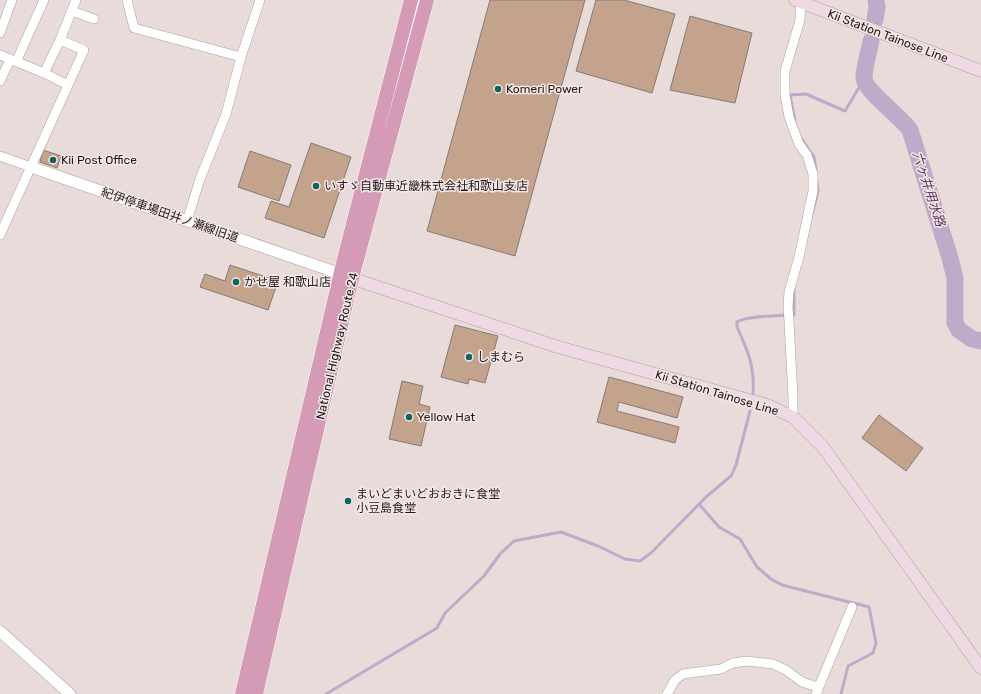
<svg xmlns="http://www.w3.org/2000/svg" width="981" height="694" viewBox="0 0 981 694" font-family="Rubik,'Noto Sans JP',sans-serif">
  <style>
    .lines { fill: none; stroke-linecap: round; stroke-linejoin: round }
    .stream { stroke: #c0aac9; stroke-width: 3 }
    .river { stroke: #c0aac9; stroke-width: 17 }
    .building { fill: #c4a38d; stroke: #847b75 }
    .minor-casing { stroke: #aca09f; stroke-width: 10 }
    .tertiary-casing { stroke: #aca09f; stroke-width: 12 }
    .secondary-casing { stroke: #aca09f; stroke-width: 13 }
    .trunk-casing { stroke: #fff; stroke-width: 15 }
    .minor { stroke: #fff; stroke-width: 9 }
    .tertiary { stroke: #fff; stroke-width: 11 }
    .secondary { stroke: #efd9e4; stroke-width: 12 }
    .trunk { stroke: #d49ab6; stroke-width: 14 }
    .poi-dot { fill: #13625f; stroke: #f6e8e7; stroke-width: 1.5 }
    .labels { text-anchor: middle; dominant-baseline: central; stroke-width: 3; stroke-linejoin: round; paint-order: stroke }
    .street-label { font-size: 12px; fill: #1e1919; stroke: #f6e8e7 }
    .poi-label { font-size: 12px; fill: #1e1919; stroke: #f6e8e7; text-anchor: start }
    .water-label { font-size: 13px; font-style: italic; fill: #573863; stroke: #f6e8e7 }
  </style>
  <rect width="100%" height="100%" fill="#e8dbda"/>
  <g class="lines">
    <!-- stream -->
    <path class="stream" d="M795,121L790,95L806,94L845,111L864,79
      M801,138L814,157L816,170
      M812,215L818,191L817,181
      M753,395C755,367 748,351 737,327V322C746,315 782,316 794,315V288
      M699,504L719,527L740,539L757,567L771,579L782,585L869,607L876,643L873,653L848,666L841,694
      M326,694L437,628L445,613L484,576L500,554L514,541L561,532L598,546L625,559L640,561L651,553L706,497L731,476L736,465L750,411"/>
    <!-- river -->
    <path class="river" d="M875,20L877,7L876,0
      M871,41C869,52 864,67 864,78C864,90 901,117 910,130L950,258L955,278V323L959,330L972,339L981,341"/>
  </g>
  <!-- building -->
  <path class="building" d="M490,0H585L515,256L427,231Z
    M596,0H624L675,14L652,93L576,71Z
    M690,16L752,33L735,103L670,90Z
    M311,143L351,157L324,238L265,218L271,201L289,207Z
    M43,150L61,156L57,168L40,162Z
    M250,151L291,165L279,201L238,187Z
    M230,265L278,281L268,310L200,287L205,274L225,281Z
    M455,325L498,336L485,383L469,379L468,384L441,377Z
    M609,377L683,397L677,418L619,402L617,411L679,427L675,443L597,422Z
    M402,381L423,386L419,404L430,407L421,446L389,439Z
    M879,415L923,448L906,471L862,438Z"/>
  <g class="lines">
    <defs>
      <path id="minor" d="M127,0L134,28L241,57
        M72,11L94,19
        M0,33L12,0
        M0,55L44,73L68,85
        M16,62L44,0
        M44,73L60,40
        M0,81L10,60
        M0,156L31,167
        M187,221L200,179L226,114L241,57L260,0
        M0,235L84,50L60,40L76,0
        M793,417V398L789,321L788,307L789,292L799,257L813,191V174L807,155L799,144L789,117L785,95V71L800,20L801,0
        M667,694L675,680L683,674L721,669L733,663L747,661L773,664L786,670L802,682L818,687
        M816,694L852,607"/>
      <path id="tertiary" d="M31,167L341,274
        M0,631L70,694"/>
      <path id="secondary" d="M795,0L981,71
        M345,276L558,347L767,405L793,417L823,447L981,668"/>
      <path id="trunk" d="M242,694L345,255L411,0
        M256,694L352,278L427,0"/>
    </defs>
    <!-- minor casing -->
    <use href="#minor" class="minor-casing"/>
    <!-- tertiary casing -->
    <use href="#tertiary" class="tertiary-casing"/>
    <!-- secondary casing -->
    <use href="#secondary" class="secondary-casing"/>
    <!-- trunk casing -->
    <use href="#trunk" class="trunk-casing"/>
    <!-- minor -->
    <use href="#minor" class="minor"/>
    <!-- tertiary -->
    <use href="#tertiary" class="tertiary"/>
    <!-- secondary -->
    <use href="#secondary" class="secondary"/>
    <!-- trunk -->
    <use href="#trunk" class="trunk"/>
  </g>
  <!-- markers -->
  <g class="poi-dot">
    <circle cx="498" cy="89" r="4"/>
    <circle cx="53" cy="160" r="4"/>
    <circle cx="316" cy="186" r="4"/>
    <circle cx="236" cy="282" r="4"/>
    <circle cx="469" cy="357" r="4"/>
    <circle cx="409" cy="417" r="4"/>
    <circle cx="348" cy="501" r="4"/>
  </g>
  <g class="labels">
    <!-- street labels -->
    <g class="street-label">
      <text transform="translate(888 36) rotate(21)">Kii Station Tainose Line</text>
      <text transform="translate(170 215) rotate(19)">紀伊停車場田井ノ瀬線旧道</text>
      <text transform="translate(337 346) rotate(-77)">National Highway Route 24</text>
      <text transform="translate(717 393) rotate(17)">Kii Station Tainose Line</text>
    </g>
    <!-- poi labels -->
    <g class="poi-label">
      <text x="506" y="89">Komeri Power</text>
      <text x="61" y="160">Kii Post Office</text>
      <text x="324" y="186">いすゞ自動車近畿株式会社和歌山支店</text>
      <text x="244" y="282">かせ屋 和歌山店</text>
      <text x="477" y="357">しまむら</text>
      <text x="417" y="417">Yellow Hat</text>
      <text x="356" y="494">まいどまいどおおきに食堂<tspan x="356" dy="14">小豆島食堂</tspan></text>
    </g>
    <!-- water labels -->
    <g class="water-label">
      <text transform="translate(929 189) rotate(72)">六ヶ井用水路</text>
    </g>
  </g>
</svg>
